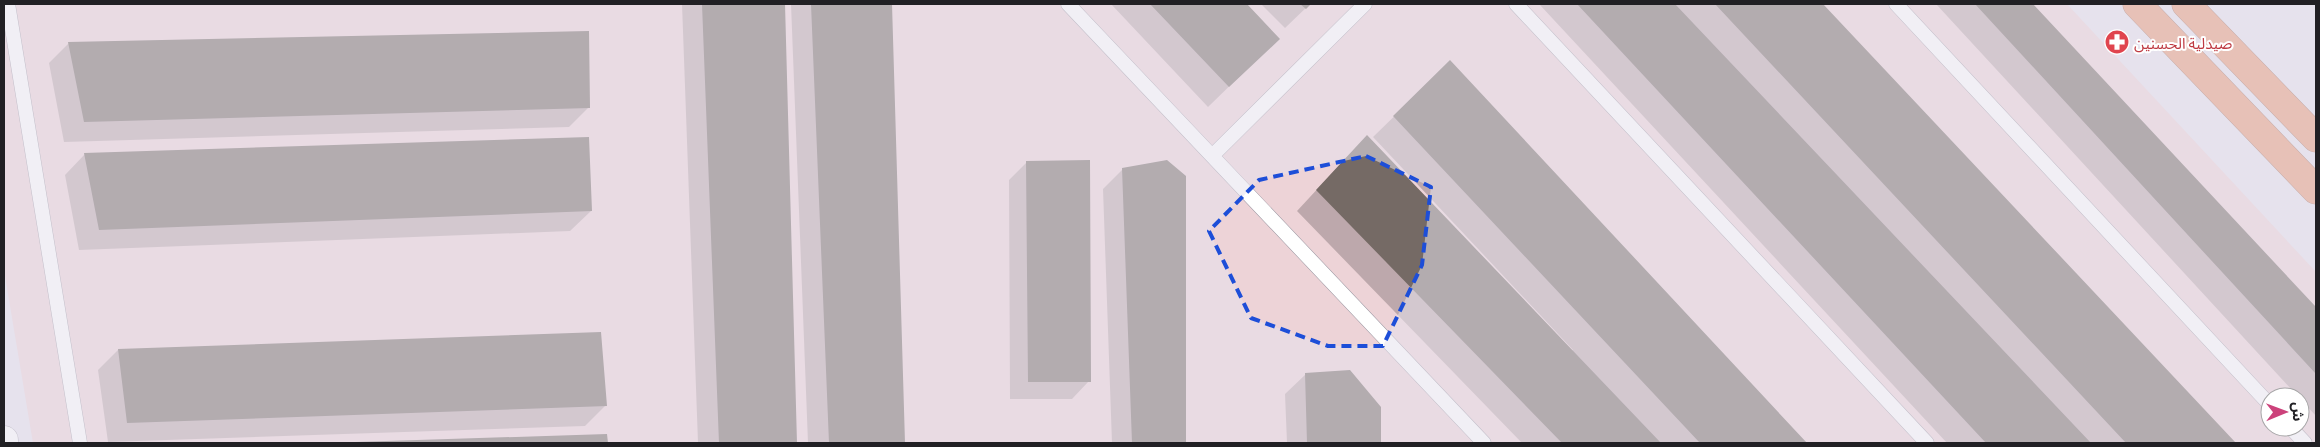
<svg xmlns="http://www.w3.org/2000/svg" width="2320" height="447" viewBox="0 0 2320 447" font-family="Literata,'Noto Sans Arabic',serif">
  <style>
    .industrial { fill: #edd3d7; fill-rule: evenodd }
    .shadow { fill: #0003 }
    .building { fill: #756a65 }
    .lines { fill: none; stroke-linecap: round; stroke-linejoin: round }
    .lane-casing { stroke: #9a96a1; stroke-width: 15 }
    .street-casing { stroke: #9a96a1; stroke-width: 29 }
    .highway-casing { stroke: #a36f5a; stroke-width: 29 }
    .lane { stroke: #fff; stroke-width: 14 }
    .street { stroke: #fff; stroke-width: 28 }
    .highway { stroke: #e99a77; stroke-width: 28 }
    .marked { fill: none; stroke: #1d4ed8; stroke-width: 4; stroke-dasharray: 10 6; stroke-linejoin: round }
    .labels { text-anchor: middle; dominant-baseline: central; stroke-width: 4; stroke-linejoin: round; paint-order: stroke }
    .health-label { font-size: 15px; fill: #be3a42; stroke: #fff; text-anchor: start }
  </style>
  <rect width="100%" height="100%" fill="#e6e2ed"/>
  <!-- industrial -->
  <path class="industrial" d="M4,4H2067L2316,272V443H33L4,270ZM2270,397H2300V427H2270Z"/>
  <!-- shadow -->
  <path class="shadow" d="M682,4H784L796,443H698Z
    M791,4H890L904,443H808Z
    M1111,4H1245L1278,39L1208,107Z
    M1261,4H1310L1285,28Z
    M1541,4H1821L2234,443H1947L1540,5Z
    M1936,4H2031L2316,309V416Z
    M69,43L589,107L569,127L64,142L49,63Z
    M1450,62L1805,443H1522L1297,211L1347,157L1571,351L1573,350L1373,137Z
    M85,154L591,211L570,231L79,250L65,175Z
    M1027,162L1089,381L1072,399H1010L1009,180Z
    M1123,169L1184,176L1185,443H1112L1103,189Z
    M600,334L606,405L585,426L108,442L98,370L118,350Z
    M1306,374L1380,408V443H1287L1285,394Z
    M606,435L607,443H343Z"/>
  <!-- building -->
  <path class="building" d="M702,4H785L797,443H719Z
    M811,4H892L905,443H829Z
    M1150,4H1247L1280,39L1229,87Z
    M1300,4H1311L1306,9Z
    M1577,4H1675L2091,443H1986Z
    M1715,4H1823L2236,443H2126Z
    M1975,4H2033L2316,307V374Z
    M589,31L590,108L84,122L68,42Z
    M1450,60L1807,443H1700L1393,116Z
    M1367,135L1661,443H1562L1316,190Z
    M589,137L592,211L99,230L84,153Z
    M1090,160L1091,382H1028L1026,161Z
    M1167,160L1186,176V443H1132L1122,168Z
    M601,332L607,406L127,423L118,349Z
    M1350,370L1381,407V443H1307L1305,373Z
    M607,434L608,443H355V442Z"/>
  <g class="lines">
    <defs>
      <path id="lane" d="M8,4L80,443
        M1068,4L1484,443
        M1516,4L1927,443
        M1896,4L2270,405
        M1213,155L1365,4
        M2290,427L2305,443"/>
      <path id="street" d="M4,440V443"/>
      <path id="highway" d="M2137,4L2316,190
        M2186,4L2316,138"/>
    </defs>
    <!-- lane casing -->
    <use href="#lane" class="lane-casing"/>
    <!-- street casing -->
    <use href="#street" class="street-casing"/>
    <!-- highway casing -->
    <use href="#highway" class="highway-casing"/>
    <!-- lane -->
    <use href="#lane" class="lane"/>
    <!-- street -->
    <use href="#street" class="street"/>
    <!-- highway -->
    <use href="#highway" class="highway"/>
  </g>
  <!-- marked area -->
  <path d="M0 0H2320V447H0ZM1366,156L1431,187L1422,265L1383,346H1328L1251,318L1209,231L1259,180Z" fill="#e6e2ed" fill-opacity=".55" fill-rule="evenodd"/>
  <path class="marked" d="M1366,156L1431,187L1422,265L1383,346H1328L1251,318L1209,231L1259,180Z"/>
  <!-- icons -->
  <defs>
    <symbol id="pharmacy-disc" viewBox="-11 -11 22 22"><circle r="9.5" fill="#e0444e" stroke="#fff"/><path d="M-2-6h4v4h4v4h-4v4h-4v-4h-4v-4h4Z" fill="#fff"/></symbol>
  </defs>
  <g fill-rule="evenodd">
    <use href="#pharmacy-disc" x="2103" y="28" width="28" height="28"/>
  </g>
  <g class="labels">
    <!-- health labels -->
    <g class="health-label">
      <text x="2134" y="42">صيدلية الحسنين</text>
    </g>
  </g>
  <!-- border -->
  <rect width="2320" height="447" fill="none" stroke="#212024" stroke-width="10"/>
  <!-- north arrow -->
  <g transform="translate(2285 412) rotate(89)"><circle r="24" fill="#ffffff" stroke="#a6a6a7"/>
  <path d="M0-4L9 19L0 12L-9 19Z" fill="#cc427b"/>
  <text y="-8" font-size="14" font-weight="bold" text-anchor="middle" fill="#212024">ش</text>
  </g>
</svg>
